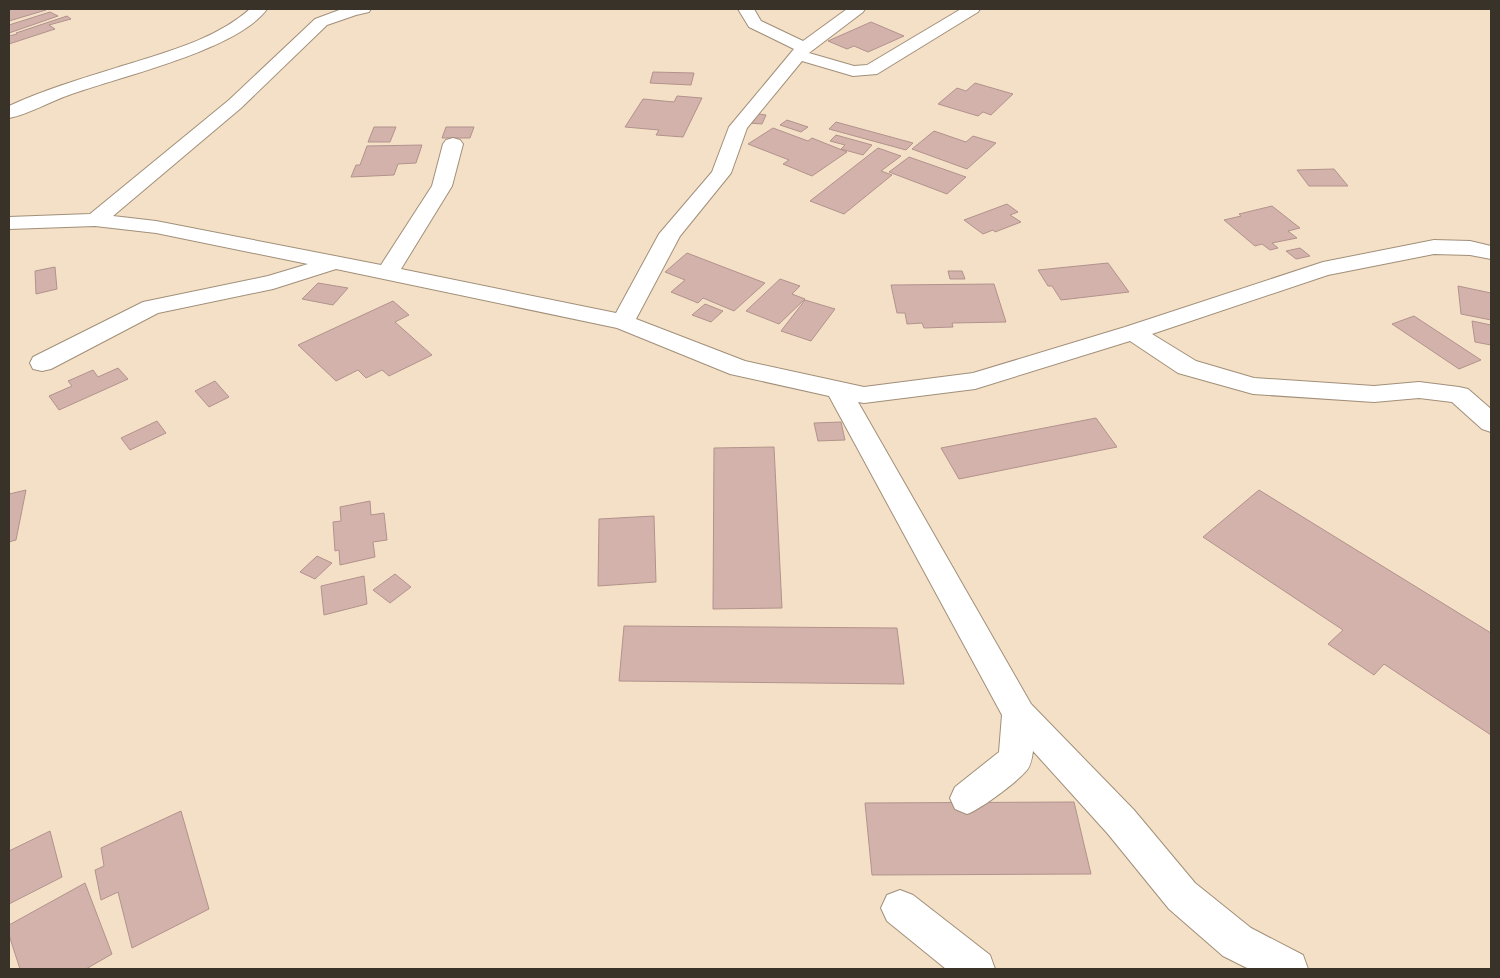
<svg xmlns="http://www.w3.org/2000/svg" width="1500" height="978" viewBox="0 0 1500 978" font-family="'Space Grotesk',sans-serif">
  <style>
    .building { fill: #d3b2ac; stroke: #b2938c }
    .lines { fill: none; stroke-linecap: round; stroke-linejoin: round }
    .minor-casing { stroke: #a18f79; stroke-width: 2 }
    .minor { fill: #fff; fill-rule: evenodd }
  </style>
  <rect width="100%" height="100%" fill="#f4e0c7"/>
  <!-- building -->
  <path class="building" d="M9,9H45L46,10L9,21Z
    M50,12L58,16L9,33V25Z
    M67,16L71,19L49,25L55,29L9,44V36L17,34L16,33Z
    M871,22L904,36L868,52L854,46L847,49L828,41Z
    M653,72L694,73L691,85L650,83Z
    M975,83L1013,94L991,115L983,112L978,116L938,104L957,88L966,91Z
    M677,96L702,98L683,137L656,135L659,130L625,127L643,99L674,102Z
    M752,113L766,115L762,124L748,123Z
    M787,120L808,127L801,132L780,125Z
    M836,122L913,143L906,150L829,129Z
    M374,127H396L390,142H368Z
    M446,127H474L470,138H442Z
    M773,128L808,141L812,138L847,152L812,176L783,164L789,160L748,144Z
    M934,131L966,142L973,136L996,143L967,169L912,149Z
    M836,135L872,145L863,155L841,149L845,145L830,141Z
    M422,145L416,163L398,164L394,175L351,177L356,165H360L367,146Z
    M878,148L901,156L881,171L892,175L844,214L810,201Z
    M909,157L966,177L947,194L889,172Z
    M1334,169L1348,186H1309L1297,170Z
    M1007,204L1018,212L1010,215L1021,222L995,232L993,230L983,234L964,220Z
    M1272,206L1300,228L1288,231L1297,238L1272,243L1278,248L1270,250L1262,244L1255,246L1224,220L1241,216L1239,214Z
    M1300,248L1310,256L1296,259L1286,251Z
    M687,253L765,283L734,311L703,298L698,303L671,292L685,280L665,272Z
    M1108,263L1129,292L1061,300L1052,286H1048L1038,270Z
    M55,267L57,289L36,294L35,271Z
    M948,271H962L965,279H950Z
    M780,279L800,286L792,294L805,299L779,324L746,311Z
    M318,283L348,288L333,305L302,299Z
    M994,284L1006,322L952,323L953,327L924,328L922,323L907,324L905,313H897L891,285Z
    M1458,286L1491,293V320L1461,314Z
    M805,300L835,309L811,341L781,331Z
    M393,301L409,315L395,322L432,355L389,376L382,370L366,378L358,370L336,381L298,345Z
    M705,304L723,311L711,322L692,315Z
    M1414,316L1481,360L1459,369L1392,324Z
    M1472,321L1491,325V345L1475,342Z
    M118,368L128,379L59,410L49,396L72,386L68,381L93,370L98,377Z
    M215,381L229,397L209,407L195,391Z
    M1096,418L1117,447L959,479L941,448Z
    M157,421L166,433L130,450L121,438Z
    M841,422L845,440L818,441L814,423Z
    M774,447L782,608L713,609L714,448Z
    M26,490L16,540L9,542V494Z
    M1259,490L1491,633V735L1384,664L1374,675L1328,644L1343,630L1203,537Z
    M370,501L371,515L384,513L387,540L373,542L375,557L340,565L339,550L335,551L333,522L341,521L340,507Z
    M654,516L656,582L598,586L599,519Z
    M317,556L332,563L315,579L300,572Z
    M395,574L411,587L390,603L373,590Z
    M364,576L367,604L324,615L321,586Z
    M624,626L897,628L904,684L619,681Z
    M1074,802L1091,874L872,875L865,803Z
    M181,811L209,909L132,948L118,892L101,900L95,870L104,866L101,848Z
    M50,831L62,877L9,904V851Z
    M85,883L112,954L86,969H20L9,935V925Z"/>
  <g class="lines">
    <defs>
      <path id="minor" d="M250,9H267C238,50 118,77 69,95C49,102 29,114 9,118V106C48,88 90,76 132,63C173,50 217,38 250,9Z
        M342,9H371L369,12L356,15L327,25L241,108L113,216L156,221L381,265L432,186L443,144L446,140L453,138L460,140L463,144L452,186L401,269L616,313L659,234L712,172L729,127L794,49L749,27L738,9H754L761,21L803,41L847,9H865L863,12L809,53L854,66L867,65L961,9H980L978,12L877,74L853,76L802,61L747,128L731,173L680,236L636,319L745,361L864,387L973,373L1125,327L1323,262L1434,240L1470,241L1491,246V259L1470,255L1434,254L1328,275L1152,334L1196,361L1254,378L1374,386L1419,382L1459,387L1468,389L1491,409V432L1482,429L1452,402L1419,398L1374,402L1253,394L1178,373L1130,341L975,389L864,403L858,402L1031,704L1134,810L1195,883L1251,928L1303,955L1308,969H1249L1223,956L1169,909L1108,834L1033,751C1032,758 1031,765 1027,770C1017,782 981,809 967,814L955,809L950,798L955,787L999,752L1002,715L829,396L730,374L617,328L336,269L273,289L158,313L51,369L42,371L33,369L30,363L33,357L143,302L268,276L308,264L156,233L95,226L9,229V217L90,214L229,100L315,19Z
        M900,890L913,895L990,955L995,969H946L887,921L881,908L887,895Z"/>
    </defs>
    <!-- minor casing -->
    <use href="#minor" class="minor-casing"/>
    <!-- minor -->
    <use href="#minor" class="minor"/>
  </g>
  <!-- border -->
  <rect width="1500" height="978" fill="none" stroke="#393228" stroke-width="20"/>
</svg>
